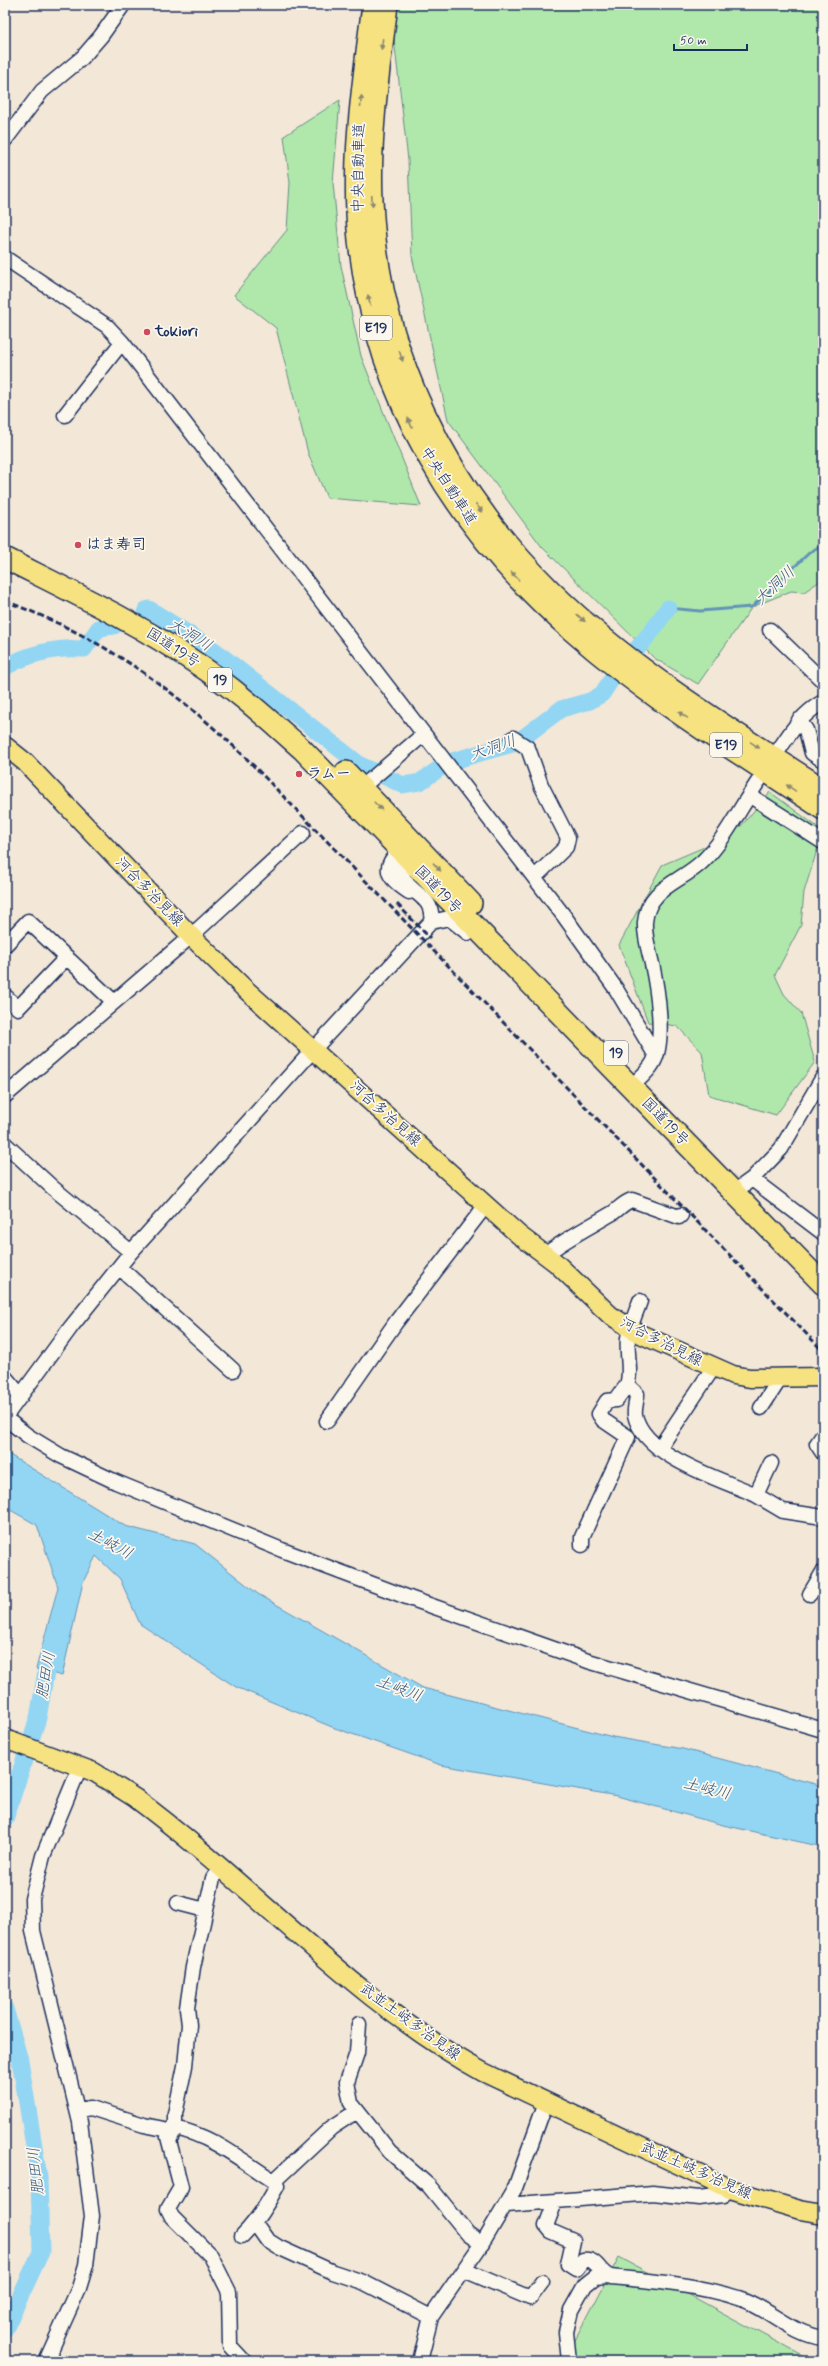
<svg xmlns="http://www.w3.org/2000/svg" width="828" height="2366" viewBox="0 0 828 2366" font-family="Mynerve,'Klee One',sans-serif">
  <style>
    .green { fill: #b0e8ab; stroke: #668c84 }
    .water { fill: #92d6f4; stroke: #6293b8 }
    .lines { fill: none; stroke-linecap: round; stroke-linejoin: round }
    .stream { stroke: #6293b8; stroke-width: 3 }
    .river { stroke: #92d6f4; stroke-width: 17 }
    .minor-casing { stroke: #1b2f5e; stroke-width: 17 }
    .major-casing { stroke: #1b2f5e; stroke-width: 21 }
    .highway-casing { stroke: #1b2f5e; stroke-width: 24 }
    .minor { stroke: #fbf7ec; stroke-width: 14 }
    .major { stroke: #f7e281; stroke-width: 18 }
    .highway { stroke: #f7e281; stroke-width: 21 }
    .rail { stroke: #1b2f5e; stroke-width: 3; stroke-dasharray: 6 3; stroke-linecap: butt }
    .oneway { fill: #898870 }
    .poi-dot { fill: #d1495b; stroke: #fbf7ec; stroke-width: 1.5 }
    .labels { text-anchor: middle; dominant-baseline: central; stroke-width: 3.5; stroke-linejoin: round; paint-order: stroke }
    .shield { fill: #fbf7ec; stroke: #5e6b89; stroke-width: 1 }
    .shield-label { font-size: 14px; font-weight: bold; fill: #1b2f5e }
    .street-label { font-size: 15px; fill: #1b2f5e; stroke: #fbf7ec }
    .poi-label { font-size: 15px; font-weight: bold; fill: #1b2f5e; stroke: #fbf7ec; text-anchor: start }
    .water-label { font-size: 16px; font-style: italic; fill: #395984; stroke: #fbf7ec }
  </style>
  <rect width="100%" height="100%" fill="#f3e7d7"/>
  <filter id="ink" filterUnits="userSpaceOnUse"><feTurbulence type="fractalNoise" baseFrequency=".025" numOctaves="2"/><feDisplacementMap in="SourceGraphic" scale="8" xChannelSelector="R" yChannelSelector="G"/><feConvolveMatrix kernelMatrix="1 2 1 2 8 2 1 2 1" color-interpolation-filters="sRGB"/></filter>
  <g filter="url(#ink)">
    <!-- green -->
    <path class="green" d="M396,5H823V579L804,592L791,591L752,607L698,684L654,658L542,547L448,420L412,256L408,160L392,21Z
      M340,100L333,183L341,266L361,356L421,506L327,498L308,453L276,328L234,295L287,230L290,183L284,136Z
      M770,792L823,831L804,892L801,925L775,975L784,994L801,1013L815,1062L776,1115L709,1095L702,1052L677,1026L648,1022L619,945L662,865L702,848L741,826Z
      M619,2257L812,2361H564Z"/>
    <!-- water -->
    <path class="water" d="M5,1452L125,1526L195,1544L258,1594L423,1688L613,1737L683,1749L823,1786V1847L723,1825L617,1796L441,1765L332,1727L236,1687L140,1624L120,1579L96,1556L83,1582L62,1676L36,1669L58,1587L37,1525L5,1507Z"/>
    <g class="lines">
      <!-- stream -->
      <path class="stream" d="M668,608L700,611L752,607L809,553L823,544
        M5,2300L16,2305"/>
      <!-- river -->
      <path class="river" d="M146,610L149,609L214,650L360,765L403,785L420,782L449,762L516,743L561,709L590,701L602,694L613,677L652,631L668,608
        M5,667C30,653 56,647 84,649L99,628L114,626
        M5,1819L38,1718L50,1649
        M5,2009L20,2060L39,2177L41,2252L5,2329"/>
      <defs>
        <path id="minor" d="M5,140L42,91L82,58L101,36L123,5
          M5,258L107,326L122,342L564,916L616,989L656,1056
          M65,415L122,342
          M770,630L823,681
          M799,720L806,730L812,753L823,760
          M513,738L528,748L541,785L568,838L566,847L535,877
          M780,748C792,730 803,713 823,702
          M361,788L424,734
          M749,795L823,842
          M406,843C384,866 381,873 409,892
          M431,922L449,918L468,933
          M5,945L28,921L114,1002
          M5,996L18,1008L67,957
          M631,1087C638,1080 648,1072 653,1063C666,1042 657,987 652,964C649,951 644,936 645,922C648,887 682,882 703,861C725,840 742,804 760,779
          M5,1096L191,936L303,833
          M5,1144L53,1188L131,1252
          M752,1179L781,1149L823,1077
          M734,1192L752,1179L823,1233
          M545,1255C565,1239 589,1227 611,1214C618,1210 624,1202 632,1200L679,1217L681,1215
          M119,1267L233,1370
          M640,1301C636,1313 630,1325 628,1338C626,1353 632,1371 627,1385L637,1394C637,1401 634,1408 635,1415C644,1457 721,1479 756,1495
          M5,1377L21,1396
          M761,1408L776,1385L778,1378
          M5,1417L71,1327L131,1252L313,1050L431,922C435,894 408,896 401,872L408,858L409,850
          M5,1418L28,1436L61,1456L116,1482L282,1550L412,1599L588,1661L823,1730
          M327,1421L396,1322L486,1205
          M823,1435L817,1444L823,1453
          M659,1449L713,1368
          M771,1463L756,1495L783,1511L823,1517
          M582,1545V1537L628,1437L603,1420L599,1414L607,1401L616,1400L627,1385
          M810,1594L823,1572
          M220,1868L213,1878L193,1967L187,2008L189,2025L185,2066L175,2114V2128C213,2136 242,2161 274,2181L277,2186C267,2205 257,2221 242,2236
          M178,1903L205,1910
          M359,2024L357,2053L347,2082L351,2103L390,2152L429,2186L468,2234L482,2244
          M78,2110L91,2108L144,2125L174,2131
          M175,2128L171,2137H168L181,2187L168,2209L172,2217L211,2256L229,2292L230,2346L244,2361
          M274,2181L331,2128L357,2111
          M555,2202L546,2226L550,2231L573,2241L568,2264L576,2269L583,2260C598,2258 599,2274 611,2277C653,2281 698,2285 738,2298C768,2307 791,2334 823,2338
          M507,2205L653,2193L699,2198L723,2195L730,2189
          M255,2223L267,2240L278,2247L333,2272L363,2282L431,2317
          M464,2270L530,2298L542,2282
          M46,2361L79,2288L86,2265L92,2216L80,2122L33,1931L32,1899L43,1856L77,1774
          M420,2361L431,2317L485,2239L515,2188L546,2102
          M569,2361L566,2332L571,2310L585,2285L595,2277L607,2276"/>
        <path id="major" d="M5,746L25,762L191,936L244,988L519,1235L556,1263L610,1315L638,1333L733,1375L750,1378L823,1377
          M5,1739L94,1772L135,1798C253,1885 355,2002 483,2072L730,2189L800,2210L823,2214"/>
        <path id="highway" d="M373,5C363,83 351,162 359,240C376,399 457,532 577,635C653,701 740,753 823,809
          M387,5C379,69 369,135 372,200C378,349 445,486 550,590C630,669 729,729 823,789
          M5,558C70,591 136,622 196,663C234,688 268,719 302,749L823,1284
          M346,772L471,903"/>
      </defs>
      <!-- minor casing -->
      <use href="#minor" class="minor-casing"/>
      <!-- major casing -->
      <use href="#major" class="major-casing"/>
      <!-- highway casing -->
      <use href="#highway" class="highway-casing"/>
      <!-- minor -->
      <use href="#minor" class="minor"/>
      <!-- major -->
      <use href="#major" class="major"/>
      <!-- highway -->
      <use href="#highway" class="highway"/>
      <!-- rail -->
      <path class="rail" d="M5,601C102,637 174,688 248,760L823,1351
        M397,904L430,938"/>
    </g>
    <!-- one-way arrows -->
    <defs><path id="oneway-solid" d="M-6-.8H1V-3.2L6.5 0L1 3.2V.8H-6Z"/></defs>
    <g class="oneway">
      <use href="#oneway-solid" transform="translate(382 44) rotate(97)"/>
      <use href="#oneway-solid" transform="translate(361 101) rotate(-85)"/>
      <use href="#oneway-solid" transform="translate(372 201) rotate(87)"/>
      <use href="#oneway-solid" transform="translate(369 300) rotate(-102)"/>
      <use href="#oneway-solid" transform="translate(401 356) rotate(71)"/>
      <use href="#oneway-solid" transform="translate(410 423) rotate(-114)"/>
      <use href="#oneway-solid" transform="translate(479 508) rotate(53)"/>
      <use href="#oneway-solid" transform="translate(515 576) rotate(-133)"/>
      <use href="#oneway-solid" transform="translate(581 618) rotate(41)"/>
      <use href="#oneway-solid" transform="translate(683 715) rotate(-145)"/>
      <use href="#oneway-solid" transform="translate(755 745) rotate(34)"/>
      <use href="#oneway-solid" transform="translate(791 788) rotate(-146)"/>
      <use href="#oneway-solid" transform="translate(378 806) rotate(45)"/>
      <use href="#oneway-solid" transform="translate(437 867) rotate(47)"/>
    </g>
  </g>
  <!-- markers -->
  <g class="poi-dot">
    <circle cx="147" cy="332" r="4"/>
    <circle cx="78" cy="545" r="4"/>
    <circle cx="299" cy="774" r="4"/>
  </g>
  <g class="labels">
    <!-- shield labels -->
    <g class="shield">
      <rect x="360" y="316" width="32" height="24" rx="3"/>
      <rect x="208" y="668" width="24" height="24" rx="3"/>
      <rect x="710" y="733" width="32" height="24" rx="3"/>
      <rect x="604" y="1041" width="24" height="24" rx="3"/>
    </g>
    <g class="shield-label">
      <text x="376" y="328">E19</text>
      <text x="220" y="680">19</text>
      <text x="726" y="745">E19</text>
      <text x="616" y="1053">19</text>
    </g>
    <!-- street labels -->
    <g class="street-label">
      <text transform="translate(359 168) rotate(-89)">中央自動車道</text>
      <text transform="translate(448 486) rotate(57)">中央自動車道</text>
      <text transform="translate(173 648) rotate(32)">国道19号</text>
      <text transform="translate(438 890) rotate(46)">国道19号</text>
      <text transform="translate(149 892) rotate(46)">河合多治見線</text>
      <text transform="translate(385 1114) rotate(42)">河合多治見線</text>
      <text transform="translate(665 1122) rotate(46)">国道19号</text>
      <text transform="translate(661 1342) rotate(27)">河合多治見線</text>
      <text transform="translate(410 2022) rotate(36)">武並土岐多治見線</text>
      <text transform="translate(696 2171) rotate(24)">武並土岐多治見線</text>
    </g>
    <!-- poi labels -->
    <g class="poi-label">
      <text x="155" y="332">tokiori</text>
      <text x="86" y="545">はま寿司</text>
      <text x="307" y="774">ラムー</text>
    </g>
    <!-- water labels -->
    <g class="water-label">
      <text transform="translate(775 586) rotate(-43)">大洞川</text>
      <text transform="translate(190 635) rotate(32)">大洞川</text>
      <text transform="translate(493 748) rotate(-19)">大洞川</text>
      <text transform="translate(110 1544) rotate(28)">土岐川</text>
      <text transform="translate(46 1675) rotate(-80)">肥田川</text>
      <text transform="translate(399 1689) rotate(20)">土岐川</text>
      <text transform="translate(707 1789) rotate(14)">土岐川</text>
      <text transform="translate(36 2171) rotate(-96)">肥田川</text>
    </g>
  </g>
  <!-- margin -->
  <rect width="828" height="2366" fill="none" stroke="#fbf7ec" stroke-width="20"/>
  <rect x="10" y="10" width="808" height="2346" fill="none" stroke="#1b2f5e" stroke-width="1.5" filter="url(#ink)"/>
  <!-- scale -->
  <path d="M674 44v6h73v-6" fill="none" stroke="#1b2f5e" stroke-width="2"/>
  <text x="680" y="44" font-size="12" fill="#1b2f5e" stroke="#fbf7ec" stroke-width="3" paint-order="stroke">50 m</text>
</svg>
